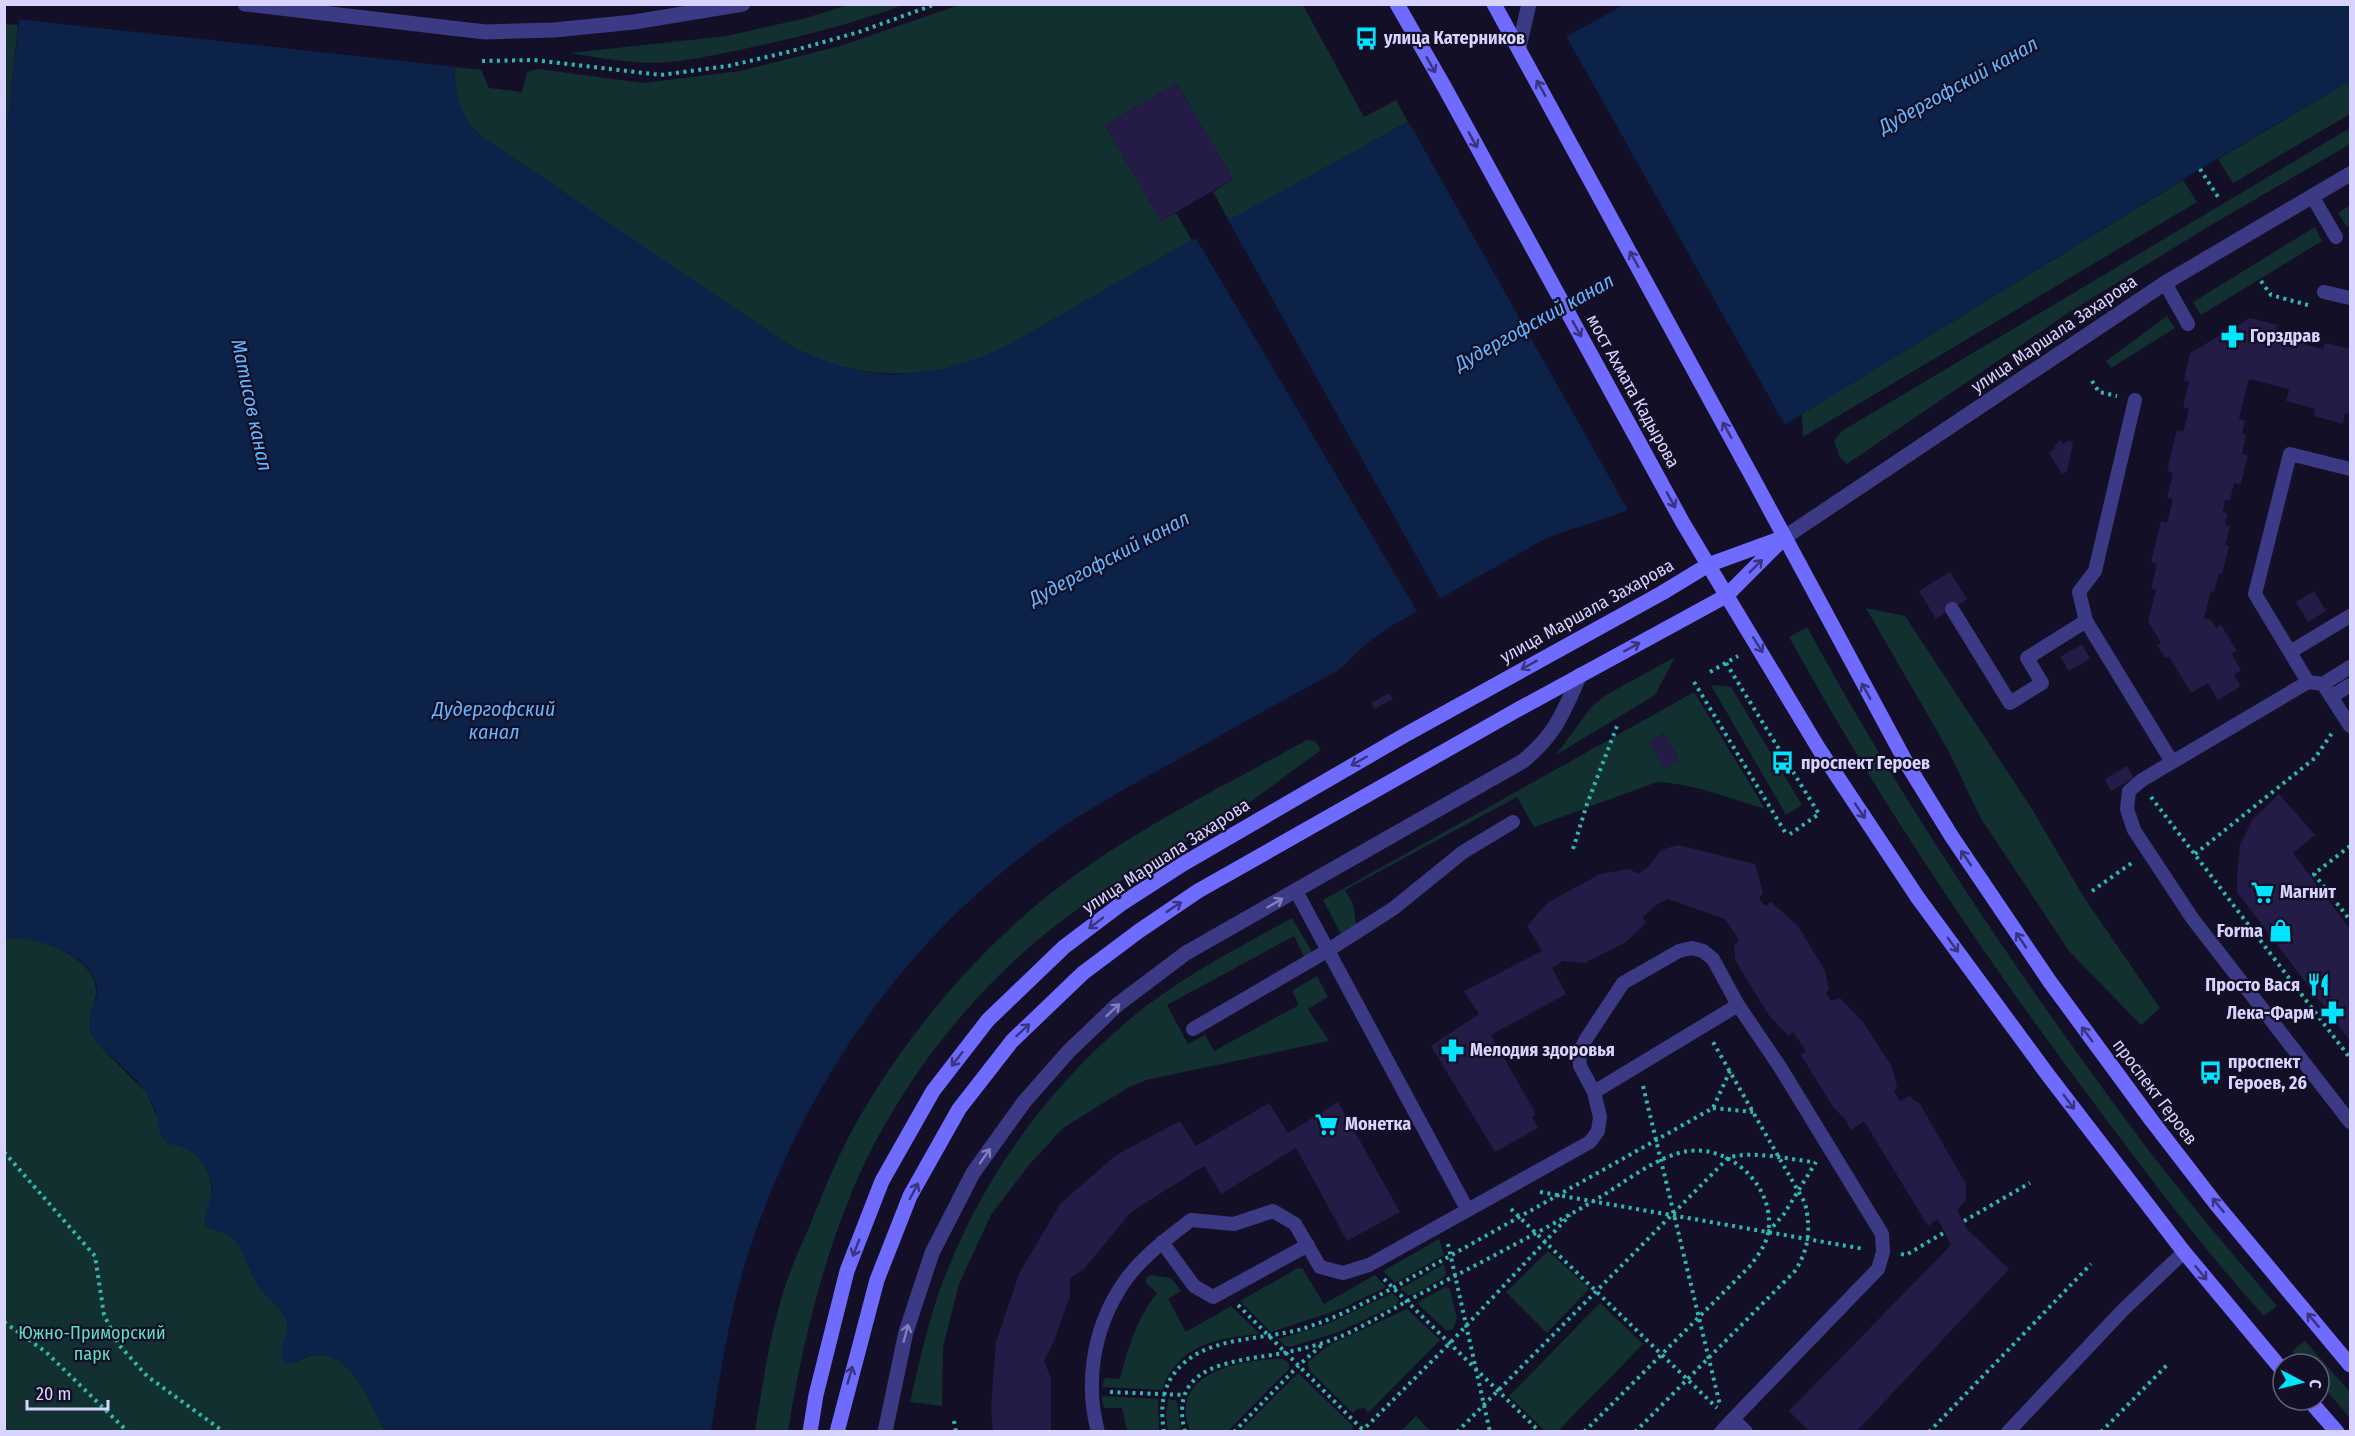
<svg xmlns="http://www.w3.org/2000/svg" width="2355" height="1436" viewBox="0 0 2355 1436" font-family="'Fira Sans Condensed',sans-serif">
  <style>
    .green { fill: #12302f; fill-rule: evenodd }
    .water { fill: #0c2248 }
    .pier { fill: #130f26 }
    .building { fill: #241b47 }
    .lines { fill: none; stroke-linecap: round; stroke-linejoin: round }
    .path { stroke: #2fb8b0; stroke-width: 4; stroke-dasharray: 3 4.5; stroke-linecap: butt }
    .lane { stroke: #3d3a85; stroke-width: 14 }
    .street { stroke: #3d3a85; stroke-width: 15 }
    .secondary { stroke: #6f6bff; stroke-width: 15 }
    .oneway { stroke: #38347d }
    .oneway2 { stroke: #837fbc }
    .labels { text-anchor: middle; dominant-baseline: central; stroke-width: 4.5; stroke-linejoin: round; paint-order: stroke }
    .poi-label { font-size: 18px; font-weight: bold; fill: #d9d4ff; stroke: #130f26; text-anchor: start }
    .street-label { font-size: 18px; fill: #d9d4ff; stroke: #130f26 }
    .park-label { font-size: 18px; fill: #5fe0c0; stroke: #130f26 }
    .water-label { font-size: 20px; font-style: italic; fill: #62b6ff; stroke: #130f26 }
  </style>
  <rect width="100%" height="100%" fill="#130f26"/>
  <!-- green -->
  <path class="green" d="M851,4L903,5C849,25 795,38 739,50C713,55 684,62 657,63C628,63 599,58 570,53L727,36L806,18Z
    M959,5H1303L1364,117L1396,100L1408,122L1229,221L1213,192L1233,179L1177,83L1105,125L1161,221L1176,213L1192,240C1150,264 1109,287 1068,311C1043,325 1019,341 992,353C923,384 847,380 782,341L481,136C460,116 453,95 455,67L481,70L489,88L522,92L527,72L538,69L643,83L740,71L840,46Z
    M5,24L18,25L5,148Z
    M2350,81V114L2233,183L2218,159Z
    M2350,128V144L2211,225L2068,313L1847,464L1840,457L1834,441L1842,431Z
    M2183,180L2197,202L1803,437L1802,414Z
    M2350,205V225L2347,227L2338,213Z
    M2315,227L2322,241L2201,315L2193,302Z
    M2167,316L2175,328L2111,368L2106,361Z
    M1866,608L1905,616L2032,809L2085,899L2160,1008L2141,1025L2069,951L1980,817L1948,750Z
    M1807,627C1899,796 2006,957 2120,1112C2169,1179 2223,1243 2277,1306L2264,1316C2207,1253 2156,1186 2105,1118C2026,1013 1950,905 1881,794C1849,743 1819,690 1789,637Z
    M1675,657L1655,695L1556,755L1592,706L1606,695Z
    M1711,685L1731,687L1802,805L1786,815Z
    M1694,692L1765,809C1729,798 1695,784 1657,782L1534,827L1517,797L1345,890L1353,904L1357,931L1345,937L1341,934L1323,900ZM1664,733L1679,760L1664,768L1649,742Z
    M1307,740L1315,741L1321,750C1288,773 1256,800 1221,821C1167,854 1110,884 1059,923C970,991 894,1090 851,1194C820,1270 801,1351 788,1431H755C762,1389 768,1345 780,1303C787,1277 799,1250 810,1225C823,1192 837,1158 854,1127C909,1028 992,932 1085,868C1155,819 1233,781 1307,740Z
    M1292,918L1311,950V954L1305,959L1294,936L1167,1005L1188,1044L1205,1035L1214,1051L1299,1005L1292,991L1317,976L1328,997L1308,1009L1329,1041L1146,1080L1129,1087L1063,1128L1028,1166L991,1215L959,1284L943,1347L942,1406L910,1402C920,1361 928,1319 944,1279C981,1181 1044,1093 1123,1025C1173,981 1234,950 1292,918Z
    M23,937C48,941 98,961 96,992C94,1013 83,1021 96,1042L147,1093L168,1143C178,1146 187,1147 195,1154C208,1165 215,1187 210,1203C208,1212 203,1216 206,1226C214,1231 224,1231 232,1237C245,1248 249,1272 259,1286C267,1299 283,1307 287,1323C289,1331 287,1338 283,1345L292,1363C301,1360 309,1355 319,1355C354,1354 371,1407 386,1431L5,1432L4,938Z
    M1439,1239L1444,1255L1395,1283L1383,1271Z
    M1548,1251L1588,1287V1290L1547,1333L1506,1292Z
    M1444,1264L1446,1274L1443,1278L1412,1295H1408L1400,1289Z
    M1298,1268L1303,1269L1324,1304L1375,1275L1386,1287L1341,1309L1271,1332L1240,1301Z
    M1150,1275L1171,1278L1181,1291L1168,1299L1186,1332L1231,1306L1260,1334C1217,1338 1178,1344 1162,1390L1102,1387L1105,1378L1120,1379C1128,1348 1137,1318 1157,1293L1146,1283V1278Z
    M1446,1287L1450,1289L1457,1318L1453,1329L1447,1331L1418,1304L1421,1300Z
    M1393,1293L1399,1300L1396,1305L1336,1333L1290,1347L1284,1345L1278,1339L1327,1324Z
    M1600,1303L1643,1344L1558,1431H1545L1509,1396Z
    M1407,1309L1440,1340L1368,1413L1365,1408L1357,1409L1353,1413L1309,1370L1308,1362L1329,1345Z
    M2305,1341L2350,1392V1418L2319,1382V1364H2304L2292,1351Z
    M1283,1359L1289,1363V1369L1228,1431H1190C1167,1373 1241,1359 1283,1359Z
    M1298,1373L1354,1427L1350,1431H1240Z
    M1102,1396L1158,1399L1159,1431H1127L1122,1408H1105L1103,1406Z
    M1168,1399L1177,1401L1181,1431H1168L1166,1416Z
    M1416,1416L1430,1431H1401Z"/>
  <!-- water -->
  <path class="water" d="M21,5H458C456,52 443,100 481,136L795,349L837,365L866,372L893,375L943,369L994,353L1192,240L1624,5H2350V81L2200,169L1791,421L1630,509C1601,522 1571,527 1543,540L1386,629L1367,643L1339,670C1287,698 1235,727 1184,756C1141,780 1098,803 1058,830C911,930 806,1080 750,1248C730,1307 721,1370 711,1431H386C370,1406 357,1358 321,1355C309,1353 298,1363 285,1363C274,1351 290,1338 287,1324C283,1306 265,1298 256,1283C248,1269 244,1248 232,1237C224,1231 214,1232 206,1226C202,1211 215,1199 211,1182C208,1168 197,1152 183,1147C177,1145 171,1146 166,1141C156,1133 159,1117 154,1107C142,1080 116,1062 96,1042C80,1015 101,1006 96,983C89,953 32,935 5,938L4,148Z"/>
  <!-- pier -->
  <path class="pier" d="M18,4H461L458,67L16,19Z
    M1565,34L1786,427L1629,512L1407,119Z
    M1227,218L1441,600L1418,613L1194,235Z"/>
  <!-- building -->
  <path class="building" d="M1177,83L1233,179L1161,221L1105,125Z
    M2250,318L2277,325L2276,331L2301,337L2300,343L2323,349L2325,343L2350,349V414L2345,413L2343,424L2314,416L2315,409L2286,401L2289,389L2249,379L2239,419L2245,421L2242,433L2246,435L2242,454L2248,455L2241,484L2234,483L2230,501L2225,500L2223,512L2228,513L2225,525L2230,526L2225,545L2229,546L2222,574H2219L2214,592L2211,591L2204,618L2211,620L2216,628L2221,625L2237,651L2232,654L2241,670L2234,675L2241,686L2218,700L2208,683L2191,693L2169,656L2165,658L2157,645L2161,643L2148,621L2156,590L2151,589L2157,564L2151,562L2161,521L2167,523L2173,499L2167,498L2173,473L2167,471L2177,430L2183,432L2189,409L2183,407L2189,382L2184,380L2190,353Z
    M2061,440L2063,444L2070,440L2073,444L2067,471L2062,474L2049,453L2056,448L2054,445Z
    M1950,572L1967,599L1936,619L1919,591Z
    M2314,591L2326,611L2308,622L2296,602Z
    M2082,644L2090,659L2069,671L2060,657Z
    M1389,693L1393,699L1374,709L1371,703Z
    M1664,733L1679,760L1664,769L1649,742Z
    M2127,766L2134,778L2111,791L2105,779Z
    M2279,794L2315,835L2293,853L2350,929V1041L2237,892V876L2240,845L2253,819Z
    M1678,845L1755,864L1763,893L1759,898L1765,906L1771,902L1798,926L1825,971L1829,989L1826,993L1831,1001L1840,998L1863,1022L1892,1067L1897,1087L1894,1091L1900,1101L1909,1096L1920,1104L1966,1184V1200L1957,1210L1967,1229L2009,1269L1856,1432H1810L1789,1411L1951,1245L1938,1219L1928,1226L1864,1121L1851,1130L1845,1119L1833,1107L1801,1055L1806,1051L1793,1032L1788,1036L1768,1014L1735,960L1734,945L1739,940L1725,919L1668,899L1657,904L1643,917L1646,923L1626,942L1585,963L1563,961L1552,968L1566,994L1491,1035L1536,1114L1532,1117L1538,1128L1495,1152L1431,1046L1479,1014L1464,991L1542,951L1527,926L1547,903L1600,874L1629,869L1639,874L1649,866L1661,850Z
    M1338,1102L1400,1212L1347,1241L1296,1148L1221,1194L1204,1166L1131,1212L1084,1269L1070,1278V1297L1053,1343L1044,1361L1051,1378V1432H993L991,1409L996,1342L1019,1274L1060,1204L1116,1155L1180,1121L1196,1146L1269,1103L1288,1133Z"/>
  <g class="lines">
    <!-- path -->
    <path class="path" d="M482,61L534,60L661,75L728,66L788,52L859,32L936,4
      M2200,169L2220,200
      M2261,281L2271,295L2308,305
      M2092,381L2099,392L2117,396
      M1726,663L1819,814L1790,834
      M1710,672L1738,656
      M1694,682L1785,832
      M2151,797L2350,1058
      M2350,846L2314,874L2350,920
      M1573,849L1587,804L1617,726
      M2195,854L2315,758L2332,733
      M2092,891L2133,862
      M1643,1086L1720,1405
      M1713,1108L1753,1112
      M4,1152L95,1256L104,1315L119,1345L147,1376L224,1432
      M1540,1192L1864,1249
      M1511,1209L1717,1408
      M1964,1221L2030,1183
      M1768,1232L1784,1214L1816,1162
      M1448,1244L1490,1432
      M1901,1254L1906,1255L1945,1232
      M1384,1279L1540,1432
      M1238,1305L1364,1431
      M4,1322L46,1352L128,1432
      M1110,1392L1184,1395
      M954,1421L956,1432
      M1164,1432C1161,1413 1161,1395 1171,1378C1199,1334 1260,1342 1305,1328C1336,1318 1364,1303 1393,1288L1713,1108L1730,1071
      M1185,1432C1167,1362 1236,1362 1283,1353C1303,1349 1326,1343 1344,1335C1370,1323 1394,1308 1420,1294C1478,1264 1536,1234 1592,1202C1620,1186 1648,1162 1679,1153C1725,1139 1777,1185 1768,1233C1766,1245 1758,1255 1751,1265L1584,1432
      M1234,1432L1298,1366L1324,1343
      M1361,1432L1450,1343L1570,1215
      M1457,1432L1728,1158C1751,1150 1788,1159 1813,1162
      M1635,1432L1795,1271C1809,1249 1811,1229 1805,1203L1713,1042
      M1929,1432L2091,1264
      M2101,1432L2167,1365"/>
    <!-- lane -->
    <path class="lane" d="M2312,196L2336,237
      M2165,283L2188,324
      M2324,292L2350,298
      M2135,400L2095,571L2079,592L2086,621L2172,762
      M1952,609L2010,703L2042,683L2027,658L2086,621
      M2290,652L2350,616
      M2308,682L2255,594L2290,454L2350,469
      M2323,684L2350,667
      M2331,697L2350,685
      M2350,726L2323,684L2308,682L2142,780L2129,791L2127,809L2134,830L2192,918L2350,1122
      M1296,891L1467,1209
      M1193,1029L1327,951L1394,908L1463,852L1513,822
      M1594,1092L1738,1005
      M1162,1242L1194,1286L1213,1297L1308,1245
      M1098,1432C1085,1384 1093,1332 1119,1290C1136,1261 1165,1240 1191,1220L1234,1224L1273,1211L1295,1224L1320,1267L1343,1273L1369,1265L1590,1142L1598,1131L1600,1117L1594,1092L1580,1066L1579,1052L1586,1039L1623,983L1679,951L1692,948L1703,951L1713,959L1738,1005L1780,1067L1882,1234L1883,1252L1878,1269L1733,1419L1746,1432
      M1721,1432L1733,1419
      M2008,1432L2123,1310L2184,1252"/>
    <!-- street -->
    <path class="street" d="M245,4L485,32L554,30L634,22L743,4
      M1519,47L1529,4
      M1785,537L2165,283L2350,174
      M885,1432L906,1332L932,1253L973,1173L1024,1102L1068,1052L1117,1005L1186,953L1523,761C1556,734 1563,713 1580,675"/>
    <!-- secondary -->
    <path class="secondary" d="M1397,4L1445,88L1683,523L1819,749L1918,898L2048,1075L2184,1252L2283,1371
      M1494,4L1755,482L1907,764L1952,837L2050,982L2152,1121L2216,1204L2350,1365
      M2309,1400L2337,1432
      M810,1432L816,1395L847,1271L882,1181L933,1091L988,1020L1064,947L1121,904L1183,864L1405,735L1662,593L1708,565L1785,537
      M837,1432L877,1280L910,1196L959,1109L1012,1041L1083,973L1139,931L1198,891L1517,710L1726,596L1781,541"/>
  </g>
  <!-- one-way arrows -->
  <defs><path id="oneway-shaft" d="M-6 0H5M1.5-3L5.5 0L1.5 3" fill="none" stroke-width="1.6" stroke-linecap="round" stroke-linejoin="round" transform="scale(1.5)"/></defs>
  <g class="oneway">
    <use href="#oneway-shaft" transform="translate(1431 65) rotate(60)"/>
    <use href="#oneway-shaft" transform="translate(1541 88) rotate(-119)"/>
    <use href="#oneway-shaft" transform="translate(1473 140) rotate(61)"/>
    <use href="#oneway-shaft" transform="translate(1634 259) rotate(-119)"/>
    <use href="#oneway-shaft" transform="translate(1577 329) rotate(61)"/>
    <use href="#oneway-shaft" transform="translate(1727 430) rotate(-119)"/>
    <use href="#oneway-shaft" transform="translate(1671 500) rotate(61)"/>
    <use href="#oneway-shaft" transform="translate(1756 566) rotate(-45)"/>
    <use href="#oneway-shaft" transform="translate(1758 645) rotate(58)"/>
    <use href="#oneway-shaft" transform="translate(1632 647) rotate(-29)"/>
    <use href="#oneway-shaft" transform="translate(1529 665) rotate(151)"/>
    <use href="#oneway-shaft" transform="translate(1866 691) rotate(-119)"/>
    <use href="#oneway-shaft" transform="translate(1359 761) rotate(150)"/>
    <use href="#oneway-shaft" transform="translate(1860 811) rotate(56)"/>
    <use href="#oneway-shaft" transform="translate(1966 858) rotate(-124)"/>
    <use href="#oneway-shaft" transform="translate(1174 907) rotate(-34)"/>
    <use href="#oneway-shaft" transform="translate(1096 923) rotate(143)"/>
    <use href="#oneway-shaft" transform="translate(2021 940) rotate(-124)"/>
    <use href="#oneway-shaft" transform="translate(1953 945) rotate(54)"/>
    <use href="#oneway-shaft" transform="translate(1023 1030) rotate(-43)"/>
    <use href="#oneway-shaft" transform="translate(2087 1034) rotate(-126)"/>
    <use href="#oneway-shaft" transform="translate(957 1059) rotate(128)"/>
    <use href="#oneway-shaft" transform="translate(2069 1102) rotate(53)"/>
    <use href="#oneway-shaft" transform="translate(914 1191) rotate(-62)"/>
    <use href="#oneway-shaft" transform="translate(2218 1205) rotate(-129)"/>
    <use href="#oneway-shaft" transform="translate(856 1248) rotate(111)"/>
    <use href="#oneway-shaft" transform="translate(2201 1273) rotate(51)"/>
    <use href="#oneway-shaft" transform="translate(2313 1320) rotate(-130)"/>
    <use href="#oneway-shaft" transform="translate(850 1375) rotate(-74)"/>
  </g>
  <g class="oneway2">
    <use href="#oneway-shaft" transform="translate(1275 903) rotate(-30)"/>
    <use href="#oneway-shaft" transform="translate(1113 1010) rotate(-42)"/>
    <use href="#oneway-shaft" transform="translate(985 1156) rotate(-55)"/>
    <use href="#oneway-shaft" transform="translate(906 1333) rotate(-75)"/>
  </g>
  <!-- icons -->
  <defs>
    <symbol id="bus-bare" viewBox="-9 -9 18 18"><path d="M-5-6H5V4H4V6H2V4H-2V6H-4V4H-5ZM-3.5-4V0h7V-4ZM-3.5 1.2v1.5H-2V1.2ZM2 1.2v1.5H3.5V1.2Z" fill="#00e5ff" stroke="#130f26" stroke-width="2.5" paint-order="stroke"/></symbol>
    <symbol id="pharmacy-bare" viewBox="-9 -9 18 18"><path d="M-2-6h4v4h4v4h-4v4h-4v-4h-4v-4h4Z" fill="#00e5ff" stroke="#130f26" stroke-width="2.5" paint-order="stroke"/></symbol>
    <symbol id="supermarket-bare" viewBox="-9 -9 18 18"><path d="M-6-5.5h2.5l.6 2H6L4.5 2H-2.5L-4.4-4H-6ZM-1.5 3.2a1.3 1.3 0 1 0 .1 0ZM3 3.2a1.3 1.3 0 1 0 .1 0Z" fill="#00e5ff" stroke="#130f26" stroke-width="2.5" paint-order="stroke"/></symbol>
    <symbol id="shop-bare" viewBox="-9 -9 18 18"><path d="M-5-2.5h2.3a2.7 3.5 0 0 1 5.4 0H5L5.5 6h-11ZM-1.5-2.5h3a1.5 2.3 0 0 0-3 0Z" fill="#00e5ff" stroke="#130f26" stroke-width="2.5" paint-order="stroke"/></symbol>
    <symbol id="restaurant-bare" viewBox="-9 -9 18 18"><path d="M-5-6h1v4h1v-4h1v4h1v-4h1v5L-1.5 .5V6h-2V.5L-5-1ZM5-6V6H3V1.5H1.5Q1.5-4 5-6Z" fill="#00e5ff" stroke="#130f26" stroke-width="2.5" paint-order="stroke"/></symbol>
  </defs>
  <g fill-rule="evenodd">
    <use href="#bus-bare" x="1350" y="22" width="33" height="33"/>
    <use href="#pharmacy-bare" x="2216" y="320" width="33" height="33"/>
    <use href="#bus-bare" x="1766" y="746" width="33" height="33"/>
    <use href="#supermarket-bare" x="2246" y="876" width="33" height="33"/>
    <use href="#shop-bare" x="2264" y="914" width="33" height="33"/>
    <use href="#restaurant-bare" x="2302" y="968" width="33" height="33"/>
    <use href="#pharmacy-bare" x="2316" y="996" width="33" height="33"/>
    <use href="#pharmacy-bare" x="1436" y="1034" width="33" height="33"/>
    <use href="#bus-bare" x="2194" y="1056" width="33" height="33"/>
    <use href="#supermarket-bare" x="1310" y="1108" width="33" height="33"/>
  </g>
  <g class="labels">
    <!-- poi labels -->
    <g class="poi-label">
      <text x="1384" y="38">улица Катерников</text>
      <text x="2250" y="336">Горздрав</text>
      <text x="1801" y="763">проспект Героев</text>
      <text x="2280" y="892">Магнит</text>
      <text x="2263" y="931" text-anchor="end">Forma</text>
      <text x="2300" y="985" text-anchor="end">Просто Вася</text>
      <text x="2314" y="1013" text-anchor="end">Лека-Фарм</text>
      <text x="1470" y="1050">Мелодия здоровья</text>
      <text x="2228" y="1062">проспект<tspan x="2228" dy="21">Героев, 26</tspan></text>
      <text x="1345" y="1124">Монетка</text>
    </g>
    <!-- street labels -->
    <g class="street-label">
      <text transform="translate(2054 334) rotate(-34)">улица Маршала Захарова</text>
      <text transform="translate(1633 391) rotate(61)">мост Ахмата Кадырова</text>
      <text transform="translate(1587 611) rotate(-29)">улица Маршала Захарова</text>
      <text transform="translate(1166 856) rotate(-33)">улица Маршала Захарова</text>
      <text transform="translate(2155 1092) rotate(53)">проспект Героев</text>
    </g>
    <!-- park labels -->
    <g class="park-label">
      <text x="92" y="1333">Южно-Приморский<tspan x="92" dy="21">парк</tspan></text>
    </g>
    <!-- water labels -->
    <g class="water-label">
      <text transform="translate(1958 85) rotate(-29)">Дудергофский канал</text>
      <text transform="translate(1534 322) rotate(-29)">Дудергофский канал</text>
      <text transform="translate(252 405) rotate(78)">Матисов канал</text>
      <text transform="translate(1109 558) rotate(-28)">Дудергофский канал</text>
      <text x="494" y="709">Дудергофский<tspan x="494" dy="23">канал</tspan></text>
    </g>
  </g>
  <!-- border -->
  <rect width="2355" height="1436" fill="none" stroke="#d9d4ff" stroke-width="12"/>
  <!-- north arrow -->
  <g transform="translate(2301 1382) rotate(97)"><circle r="28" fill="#130f26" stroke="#625e7d" stroke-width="1.5"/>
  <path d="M0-4.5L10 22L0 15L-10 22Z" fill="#00e5ff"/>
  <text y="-9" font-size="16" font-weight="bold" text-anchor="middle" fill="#d9d4ff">С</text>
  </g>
  <!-- scale -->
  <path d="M27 1400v9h81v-9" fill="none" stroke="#d9d4ff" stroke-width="3"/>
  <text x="36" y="1400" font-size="18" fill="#d9d4ff" stroke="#130f26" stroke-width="4.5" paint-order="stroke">20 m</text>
</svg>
